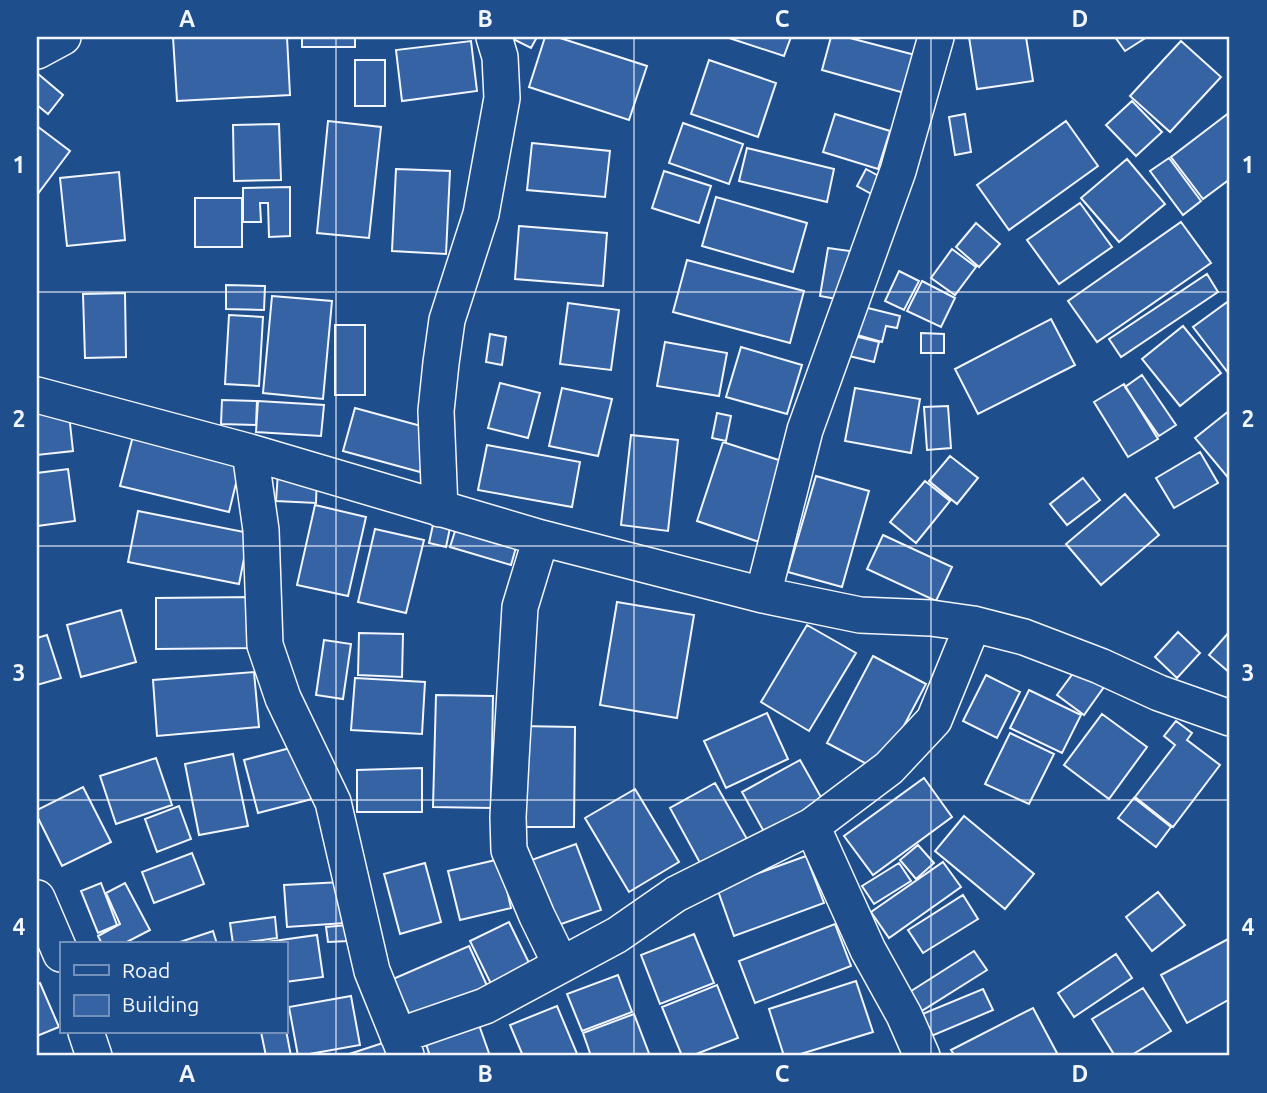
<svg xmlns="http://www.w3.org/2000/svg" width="1267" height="1093" viewBox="0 0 1267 1093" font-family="Ubuntu,sans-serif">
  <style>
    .building { fill: #3563a3; stroke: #f2f6ff; stroke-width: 2 }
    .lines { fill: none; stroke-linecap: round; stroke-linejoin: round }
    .minor-casing { stroke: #f2f6ff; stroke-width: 38 }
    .minor { stroke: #1f4e8c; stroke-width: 35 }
    .grid { fill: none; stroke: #f2f6ff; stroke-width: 2; stroke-opacity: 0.55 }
    .neatline { fill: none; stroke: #f2f6ff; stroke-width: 2.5 }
    .grid-label { font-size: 23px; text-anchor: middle; font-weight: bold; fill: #f2f6ff }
  </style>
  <rect width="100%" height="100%" fill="#1f4e8c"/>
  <!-- building -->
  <path class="building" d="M173,37H287L290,95L177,101Z
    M302,37H355V47H302Z
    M516,37H537L531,48L515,40Z
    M545,37H557L647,66L629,120L529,87Z
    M726,37H791L784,56Z
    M831,37H846L919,56L908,94L822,70Z
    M969,37H1026L1033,81L977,89Z
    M1115,37H1147L1125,51Z
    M471,41L477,91L402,101L396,50Z
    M1181,41L1221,77L1170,132L1130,96Z
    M355,60H385V106H355Z
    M709,60L776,83L758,137L691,114Z
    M37,73L63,95L48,114L37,105Z
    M1132,101L1162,132L1136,156L1106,125Z
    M1230,112V179L1203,199L1171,157Z
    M835,114L890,131L878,169L823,152Z
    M965,114L971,152L955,155L949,117Z
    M328,121L381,127L369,238L317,233Z
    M1066,121L1098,166L1009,230L977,185Z
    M683,123L743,144L729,184L669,163Z
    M279,124L281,180L234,181L233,125Z
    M37,126L70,151L37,195Z
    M532,143L610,151L605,197L527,190Z
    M747,148L834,169L827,202L739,181Z
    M1169,158L1201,201L1183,215L1150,171Z
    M1127,159L1165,204L1119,242L1081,198Z
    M396,169L450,171L446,254L392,251Z
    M866,169L884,179L875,196L857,186Z
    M664,171L711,186L699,223L652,208Z
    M119,172L125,240L67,246L60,178Z
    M290,187V236L269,237L268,203H260L261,222H243V188Z
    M716,197L807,223L793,272L702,246Z
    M195,198H242V247H195Z
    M1080,203L1112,247L1059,284L1027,240Z
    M1181,222L1211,263L1097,342L1068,301Z
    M976,223L1000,244L979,267L956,247Z
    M519,226L607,233L603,286L515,279Z
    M828,248L850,251L842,300L820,296Z
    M952,249L976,267L955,295L931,278Z
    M687,260L804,291L790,343L673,312Z
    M899,271L919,281L904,310L885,301Z
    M1207,274L1218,292L1121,357L1109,339Z
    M922,281L955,298L941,327L907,311Z
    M226,285L265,286L264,310L226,309Z
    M125,293L126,357L85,358L83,294Z
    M272,296L332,301L323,399L263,393Z
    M1230,300V374H1229L1193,327Z
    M568,303L619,310L611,370L560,364Z
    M864,307L900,316L897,328L886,326L882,342L857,335Z
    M229,315L263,317L259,386L225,384Z
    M1051,319L1075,365L978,414L955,369Z
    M335,325H365V395H335Z
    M1183,326L1221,373L1180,406L1142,359Z
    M921,333L944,334V353H921Z
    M490,334L506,337L502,365L486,362Z
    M854,336L879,342L874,362L849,356Z
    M665,342L727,353L719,396L657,386Z
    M741,347L802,365L787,414L726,397Z
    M1142,375L1176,425L1159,436L1125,387Z
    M500,383L540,393L528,438L488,428Z
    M1124,384L1158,439L1128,457L1094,402Z
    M562,388L612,399L598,456L549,446Z
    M855,388L920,399L911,453L845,441Z
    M222,400L257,401L256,425L221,424Z
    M258,401L324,405L321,436L256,432Z
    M68,405L73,451L37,455V408Z
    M948,406L951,448L927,450L924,407Z
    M355,408L432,429L420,472L343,451Z
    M1230,410V480L1195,438Z
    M717,413L731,416L726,441L712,438Z
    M631,435L678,440L668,531L621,525Z
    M133,436L241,463L229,512L120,486Z
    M723,442L791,464L765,544L697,521Z
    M487,445L580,462L572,507L478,490Z
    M1200,452L1218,483L1174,508L1156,478Z
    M950,456L978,478L957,504L929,481Z
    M68,469L75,521L37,526V473Z
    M278,473L317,474L316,503L276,501Z
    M816,476L869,491L842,587L788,572Z
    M1083,478L1100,500L1067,525L1050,504Z
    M925,481L950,501L916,543L890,522Z
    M1125,494L1159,535L1101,585L1066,544Z
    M315,505L366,517L348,596L297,585Z
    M138,511L249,533L239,584L128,562Z
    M434,520L451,523L446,547L429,543Z
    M457,525L517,544L511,565L450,547Z
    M375,529L424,540L406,613L358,602Z
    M883,535L952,567L936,601L867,569Z
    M254,597L255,648L156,649V598Z
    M617,602L694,615L677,718L600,705Z
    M121,610L136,662L81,677L67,625Z
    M807,625L856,653L809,731L761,702Z
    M1230,631V673L1209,655Z
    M1178,632L1200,653L1177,678L1155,657Z
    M359,633L403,634L402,677L358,675Z
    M47,635L61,678L37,685V638Z
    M324,640L351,644L343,699L316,695Z
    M873,656L926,684L880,771L827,743Z
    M1077,668L1104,687L1084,715L1057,695Z
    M254,672L259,727L157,736L153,680Z
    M986,675L1020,692L997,738L963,721Z
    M355,678L425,682L422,734L351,730Z
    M1029,690L1081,715L1062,753L1010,728Z
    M436,695L493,696L491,808L433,807Z
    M767,713L788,759L726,788L704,741Z
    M1102,714L1147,747L1109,799L1064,765Z
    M1176,721L1192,733L1187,740L1220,765L1173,827L1135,797L1175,745L1164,736Z
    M520,726L575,727L574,827H519Z
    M1010,733L1054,754L1029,804L985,784Z
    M298,746L312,799L258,813L244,760Z
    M233,754L248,826L199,835L185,764Z
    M156,758L172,805L116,824L100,776Z
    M800,760L826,806L768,839L742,792Z
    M422,768V812H357V770Z
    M924,778L952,817L873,875L844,836Z
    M715,783L751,846L705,872L670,808Z
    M83,787L111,842L62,866L37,816V810Z
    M635,789L679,862L629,892L585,818Z
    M1134,798L1171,827L1156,847L1118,818Z
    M179,806L191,839L157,852L145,819Z
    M964,816L1034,874L1005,909L935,851Z
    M576,844L601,910L550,928L526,862Z
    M918,845L934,863L916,879L900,860Z
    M192,853L204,884L154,903L142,872Z
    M806,856L824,903L734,936L717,888Z
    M500,859L511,908L460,920L448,871Z
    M943,862L961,887L889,938L871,912Z
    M425,863L441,922L400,934L384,874Z
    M899,863L911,881L874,904L862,886Z
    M342,882L345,923L287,927L284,885Z
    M101,883L117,925L98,933L81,891Z
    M125,883L150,930L123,944H102L98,936L120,924L106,893Z
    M1158,892L1185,925L1152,951L1126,917Z
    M963,895L978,919L923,953L908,930Z
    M275,917L277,938L233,944L230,923Z
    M509,922L533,971L494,990L470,941Z
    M835,924L851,966L755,1003L739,961Z
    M348,925L349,941L328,942L326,927Z
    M213,931L217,944H174Z
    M694,934L714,983L660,1004L641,955Z
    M317,935L323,977L285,982V944H253Z
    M1230,938V999L1187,1023L1161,975Z
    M469,946L489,990L414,1024L393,979Z
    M974,951L987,970L920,1012L908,993Z
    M1116,954L1132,978L1074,1017L1058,993Z
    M618,975L632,1012L582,1031L567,994Z
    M856,981L873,1032L794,1056H784L769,1009Z
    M40,983L59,1027L37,1036V984Z
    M717,985L738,1038L691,1056H682L662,1007Z
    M1143,988L1171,1031L1130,1056H1115L1092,1019Z
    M983,989L993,1010L929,1037L920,1015Z
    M351,996L360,1045L298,1056L289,1007Z
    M557,1006L578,1056H523L510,1025Z
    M1033,1008L1058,1055L1055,1056H955L951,1050Z
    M634,1014L650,1056H591L583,1033Z
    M285,1025L291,1056H266L261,1032H285Z
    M479,1025L490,1056H430L426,1044Z
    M392,1040L397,1056H343Z"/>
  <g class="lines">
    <defs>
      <path id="minor" d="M37,51L63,37
        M37,395L250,452L541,538L763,595L860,615L931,618L973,624L1024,637L1100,666L1159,693L1230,718
        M250,452L261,530L265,645L283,698L333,802L372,971L406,1055
        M440,509L436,411L441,363L447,320L481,214L502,98L500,57L494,37
        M541,538L520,607L511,759L508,817L509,850L537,916L561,965
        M763,595L805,430L898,171L936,37
        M812,826L868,950L904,1015L922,1056
        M37,898L61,954
        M86,1032L94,1056
        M398,1036L485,1006L617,935L676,894L812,826L889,768L934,720L973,624"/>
    </defs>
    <!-- minor casing -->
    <use href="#minor" class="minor-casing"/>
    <!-- minor -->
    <use href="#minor" class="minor"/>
  </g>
  <!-- grid -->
  <path class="grid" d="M336,37V1056M634,37V1056M931,37V1056M37,292H1230M37,546H1230M37,800H1230"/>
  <!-- border -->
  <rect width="1267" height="1093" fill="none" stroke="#1f4e8c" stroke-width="77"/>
  <!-- legend -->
  <rect x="60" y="942" width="228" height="91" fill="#1f4e8c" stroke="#7391ba" stroke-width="2"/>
  <rect x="74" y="965" width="35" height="10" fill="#1f4e8c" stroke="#7391ba" stroke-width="2"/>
  <text x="122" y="978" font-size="21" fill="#f2f6ff">Road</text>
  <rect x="74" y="995" width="35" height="21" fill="#3563a3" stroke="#7391ba" stroke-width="2"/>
  <text x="122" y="1012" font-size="21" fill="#f2f6ff">Building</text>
  <rect x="38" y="38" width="1190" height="1016" class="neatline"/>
  <g class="grid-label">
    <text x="187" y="27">A</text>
    <text x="485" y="27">B</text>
    <text x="782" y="27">C</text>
    <text x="1080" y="27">D</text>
    <text x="19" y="173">1</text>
    <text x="1248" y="173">1</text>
    <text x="19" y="427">2</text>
    <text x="1248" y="427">2</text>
    <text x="19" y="681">3</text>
    <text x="1248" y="681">3</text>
    <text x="19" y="935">4</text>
    <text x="1248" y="935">4</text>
    <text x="187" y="1082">A</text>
    <text x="485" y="1082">B</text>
    <text x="782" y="1082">C</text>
    <text x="1080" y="1082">D</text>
  </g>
</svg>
